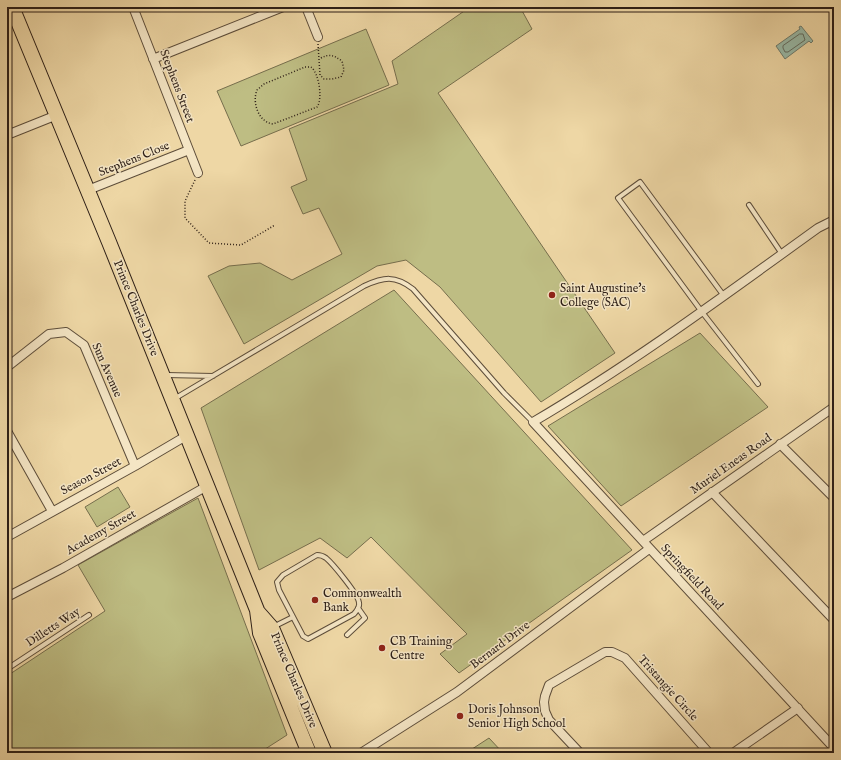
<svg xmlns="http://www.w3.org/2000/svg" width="841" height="760" viewBox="0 0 841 760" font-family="'IM FELL English',serif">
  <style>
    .green { fill: #bebd83; stroke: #766e4d }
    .water { fill: #99baa8; stroke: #6e7c6e }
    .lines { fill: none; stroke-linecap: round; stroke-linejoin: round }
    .shore { stroke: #636c60; stroke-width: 1 }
    .service-casing { stroke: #5d4d3a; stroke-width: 6 }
    .minor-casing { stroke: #5d4d3a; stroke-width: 10 }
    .trunk-casing { stroke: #2d1f17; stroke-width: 16 }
    .path { stroke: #2d1f17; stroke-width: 1.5; stroke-dasharray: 1 2; stroke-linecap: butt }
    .service { stroke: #f4e5c4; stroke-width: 4 }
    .minor { stroke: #f4e5c4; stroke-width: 8 }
    .trunk { stroke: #eed7a5; stroke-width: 14 }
    .poi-dot { fill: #8f2418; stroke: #f4e5c4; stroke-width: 1.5 }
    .labels { text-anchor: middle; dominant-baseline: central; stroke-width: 3; stroke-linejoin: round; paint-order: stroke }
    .street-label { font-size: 12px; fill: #2d1f17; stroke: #f4e5c4 }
    .poi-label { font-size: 12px; fill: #2d1f17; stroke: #f4e5c4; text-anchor: start }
  </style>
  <rect width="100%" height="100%" fill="#eed7a5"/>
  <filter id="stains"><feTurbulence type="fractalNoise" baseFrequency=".005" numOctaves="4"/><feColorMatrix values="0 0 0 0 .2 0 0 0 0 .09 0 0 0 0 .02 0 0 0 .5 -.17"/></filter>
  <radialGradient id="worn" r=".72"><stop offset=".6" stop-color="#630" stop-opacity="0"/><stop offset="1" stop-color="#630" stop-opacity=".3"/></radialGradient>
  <!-- green -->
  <path class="green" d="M470,7H520L532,29L438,93L615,353L541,402L440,287L406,260L377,266L244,344L208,276L229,266L260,263L292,280L342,254L319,208L303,214L291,187L307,180L289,129L398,84L392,61Z
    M366,29L389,85L241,146L217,91Z
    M394,290L632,550L459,673L440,654L467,634L371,537L347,558L320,538L259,570L201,408Z
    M700,333L768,407L621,506L548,426Z
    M118,487L130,507L97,527L85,507Z
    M198,498L287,735L259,753H7V676L105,611L78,565Z
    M489,738L503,753H466Z"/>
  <!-- water -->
  <path class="water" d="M801,26L813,41L811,43L809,41L785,59L776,46L800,29L799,27Z"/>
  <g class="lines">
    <!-- shore -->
    <path class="shore" d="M800,34H803L805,40L788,52H785L783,48V46Z"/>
    <defs>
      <path id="service" d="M16,12L27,7
        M749,205L782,254
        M724,296L640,182L618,198L702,312L758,384
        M166,375L213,376
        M174,399L364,286C384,277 395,275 413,289L504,393L533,422
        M317,555C320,555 322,555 326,558C332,563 359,595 359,603C360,608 357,610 354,614L308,639L303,636L279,590L277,582L283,575Z
        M273,627L293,617
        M347,635L365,618L358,608
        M7,669L89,615"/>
      <path id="minor" d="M133,7L198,173
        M306,7L318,37
        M153,59L283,7
        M7,135L57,115
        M88,190L189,150
        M834,220L818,228C725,295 632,364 533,422L834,748
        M7,367L49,334L66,332L84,345L135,466
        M7,431L52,511
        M780,444L834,498
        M712,492L834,620
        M7,537L135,466L186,436
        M643,541L834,407
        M7,597L63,568L207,486
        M361,753L457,692L649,549
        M580,753L549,720L545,711L544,702L545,696L549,685L605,652H612L625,658L709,753
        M733,753L798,708"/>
      <path id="trunk" d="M12,7L109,242L257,610L260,633L309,753
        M257,611L272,628L325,753"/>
    </defs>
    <!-- service casing -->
    <use href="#service" class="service-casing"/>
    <!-- minor casing -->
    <use href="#minor" class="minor-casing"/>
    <!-- trunk casing -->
    <use href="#trunk" class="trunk-casing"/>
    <!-- path -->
    <path class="path" d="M318,44L320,75L324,79H332L341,77L344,70L342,61C333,55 330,53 319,59
      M305,67H311C319,73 323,99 317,107L273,124C258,122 252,102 257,90L264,84Z
      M195,180L185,201V218L209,243L241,245L275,225"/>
    <!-- service -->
    <use href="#service" class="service"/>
    <!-- minor -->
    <use href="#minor" class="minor"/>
    <!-- trunk -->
    <use href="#trunk" class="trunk"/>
  </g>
  <!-- markers -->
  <g class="poi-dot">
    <circle cx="552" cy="295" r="4"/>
    <circle cx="315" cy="600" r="4"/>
    <circle cx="382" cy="648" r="4"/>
    <circle cx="460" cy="716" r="4"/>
  </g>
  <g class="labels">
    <!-- street labels -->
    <g class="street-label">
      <text transform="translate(177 86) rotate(69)">Stephens Street</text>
      <text transform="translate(134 159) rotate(-22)">Stephens Close</text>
      <text transform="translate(136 308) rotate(68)">Prince Charles Drive</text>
      <text transform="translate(107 370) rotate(66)">Sun Avenue</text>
      <text transform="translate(731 464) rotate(-35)">Muriel Eneas Road</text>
      <text transform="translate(91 476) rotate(-28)">Season Street</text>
      <text transform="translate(101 532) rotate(-30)">Academy Street</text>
      <text transform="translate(692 577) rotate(47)">Springfield Road</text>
      <text transform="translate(53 627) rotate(-33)">Dilletts Way</text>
      <text transform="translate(500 645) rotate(-37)">Bernard Drive</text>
      <text transform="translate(294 680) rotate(67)">Prince Charles Drive</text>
      <text transform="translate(668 688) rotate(48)">Tristangie Circle</text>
    </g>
    <!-- poi labels -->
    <g class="poi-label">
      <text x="560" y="288">Saint Augustine's<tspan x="560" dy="14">College (SAC)</tspan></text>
      <text x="323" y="593">Commonwealth<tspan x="323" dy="14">Bank</tspan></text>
      <text x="390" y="641">CB Training<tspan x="390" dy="14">Centre</tspan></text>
      <text x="468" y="709">Doris Johnson<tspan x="468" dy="14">Senior High School</tspan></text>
    </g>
  </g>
  <!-- margin -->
  <rect width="841" height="760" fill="none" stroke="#eed7a5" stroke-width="24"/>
  <rect x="8" y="8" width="825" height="744" fill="none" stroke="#2d1f17" stroke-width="2"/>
  <rect x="12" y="12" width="817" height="736" fill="none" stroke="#2d1f17"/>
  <rect width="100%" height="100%" filter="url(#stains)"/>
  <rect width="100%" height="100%" fill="url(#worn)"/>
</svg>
